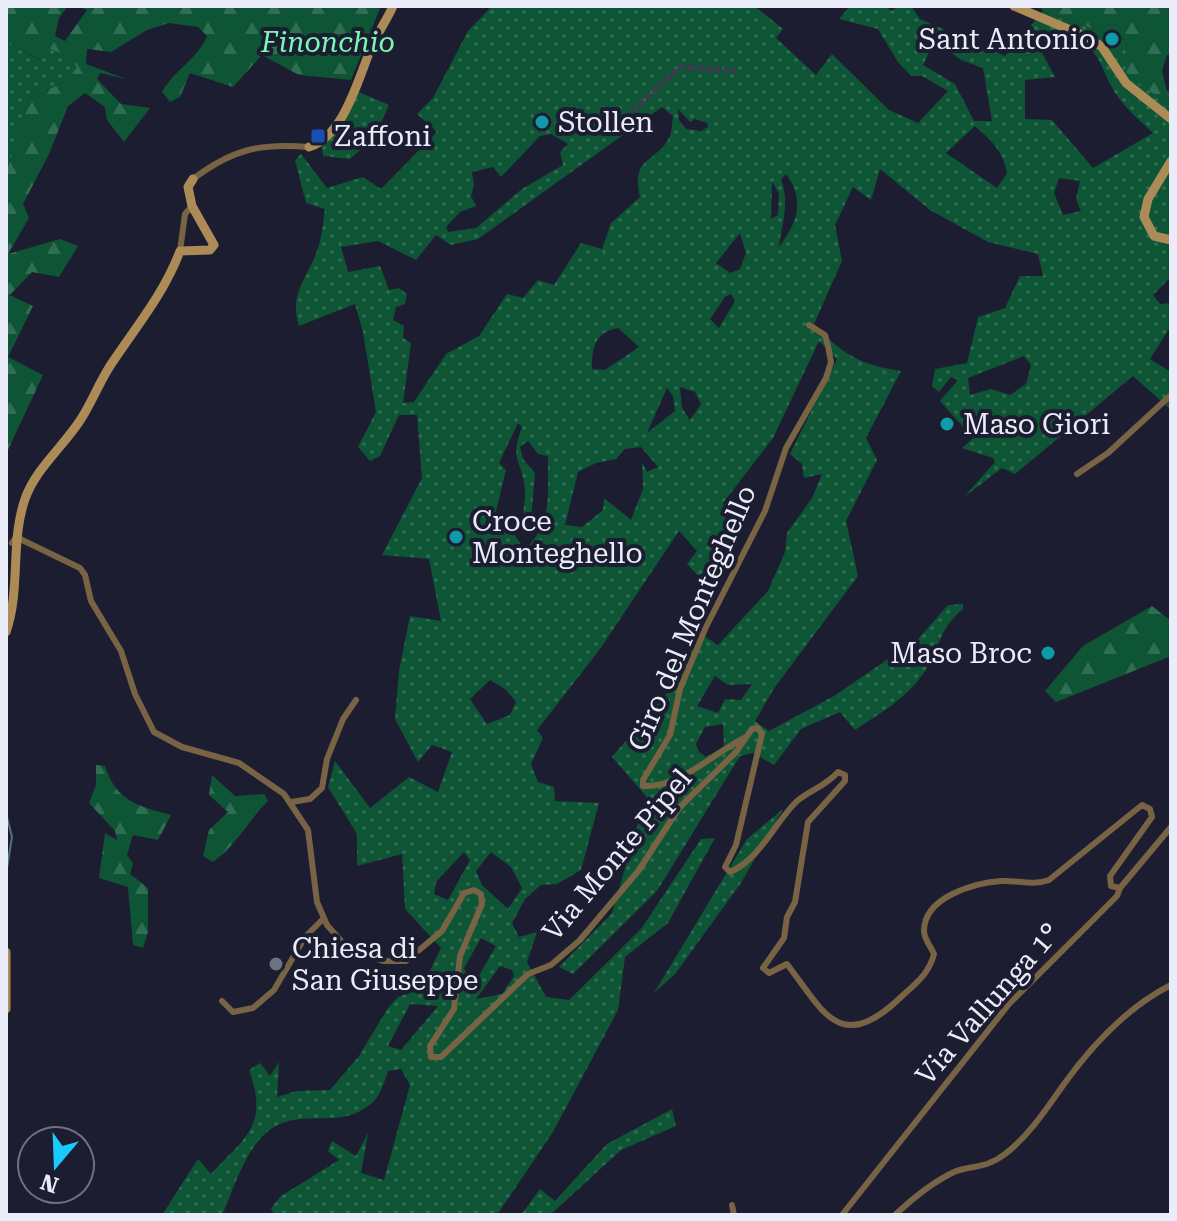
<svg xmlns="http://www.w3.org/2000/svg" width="1177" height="1221" viewBox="0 0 1177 1221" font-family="'Roboto Serif',serif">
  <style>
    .grass { fill: url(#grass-dots); fill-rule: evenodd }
    .forest { fill: url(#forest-firs) }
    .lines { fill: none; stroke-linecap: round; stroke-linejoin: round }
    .stream { stroke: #527178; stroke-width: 2 }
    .street-tunnel { stroke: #3c3c4f; stroke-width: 6; stroke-dasharray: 6 3; stroke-linecap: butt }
    .street { stroke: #786444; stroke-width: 6 }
    .secondary { stroke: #ac8b56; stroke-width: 9 }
    .culture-dot { fill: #0f9aa8; stroke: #1d1d31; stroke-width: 3 }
    .transit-dot { fill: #1a4fb4; stroke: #1d1d31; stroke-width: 3 }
    .worship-dot { fill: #6b7280; stroke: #1d1d31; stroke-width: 3 }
    .labels { text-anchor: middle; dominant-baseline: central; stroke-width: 8; stroke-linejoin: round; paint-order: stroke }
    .poi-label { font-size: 28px; fill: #ebecfa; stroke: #1d1d31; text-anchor: start }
    .park-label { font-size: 28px; font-style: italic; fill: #79f8b5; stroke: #1d1d31 }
    .street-label { font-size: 28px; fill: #ebecfa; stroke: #1d1d31 }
  </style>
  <defs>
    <pattern id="grass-dots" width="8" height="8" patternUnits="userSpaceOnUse" patternTransform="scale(2)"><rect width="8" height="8" fill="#0d5535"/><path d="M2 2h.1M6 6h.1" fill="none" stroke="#306e53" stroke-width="1.8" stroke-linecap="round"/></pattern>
    <pattern id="forest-firs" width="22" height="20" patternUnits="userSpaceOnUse" patternTransform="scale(2)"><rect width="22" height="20" fill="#0d5535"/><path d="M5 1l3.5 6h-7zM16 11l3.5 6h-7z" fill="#306e53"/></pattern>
  </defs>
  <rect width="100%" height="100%" fill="#1d1d31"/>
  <!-- grass -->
  <path class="grass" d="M492,6H754L783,29L776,38L816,75L832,54L889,110L918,123L948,91L922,76H911L898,62L878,29L839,19L850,6H886L891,11L899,6H911L920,19L1005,56L1043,11L1125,40L1128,75L1171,106V277L1153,295L1160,304L1171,303V326L1150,359L1171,372V410L1133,376L1015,474L1002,468L964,497L995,462L993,458L962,448L973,438L940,401L958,380L951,377L939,392L932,386L935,369L967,363L978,317L1005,308L1020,276H1043L1038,254L988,242L930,210L880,169L871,200L853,187L835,225L842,261L814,324C842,354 860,365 901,371L866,438L877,460L846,521L858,576L775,687L755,721L769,731L834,696L919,638L948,605L963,604V609C939,629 941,644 927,668C910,696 881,713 855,730L840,712L801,729L774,765L753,753L740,756L657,891L573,974L559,967L612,913L646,796L612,757L666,694L701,634L718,645L768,591L785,552L787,533L812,498L822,474L804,478L802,464L790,454L837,359L819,341L773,438L723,503L728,511L723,527L731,536C726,566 712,585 690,605L701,579L687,564L697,551L679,531L600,649L537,730L543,738L531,764L538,782L554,787L555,801L599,803L581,870L557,884L541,885L525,899L512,923L519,937L537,932L527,962L546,997L569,1000L641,929L701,839L715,838L668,923L625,957L618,1010L553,1132L497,1215H274L271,1208L281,1196L339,1160L328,1151L332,1141L356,1156L368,1133L361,1173L384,1180L410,1085L401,1069L388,1071C385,1080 381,1093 375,1100C342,1133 306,1106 271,1129C246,1146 234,1188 222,1215H162L198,1159L211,1174C246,1137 269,1125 249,1070L260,1063L270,1076L279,1062L277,1097L297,1091L330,1090L359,1056L388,1008L398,997L421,989L441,948L405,909L402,854L357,866V834L328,787L335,761L370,808L409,777L438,792L452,752L432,745L418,762L395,719L399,671L410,616L441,621L429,559L382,555L422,478L417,415H399L380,456L370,461L358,447L376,412L363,332L355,304L299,326C288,293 309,277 318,248C322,236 323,222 325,209L306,203L295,160L301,154L327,188L363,177L381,189L437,132L417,114L433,98L468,31ZM1058,32C1108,46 1096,70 1122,102C1130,113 1143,123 1153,133L1093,168L1052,120L1025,119V80L1055,77L1035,40ZM938,43L961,60L983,68L992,121H974L955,84L923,65L932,46ZM662,107L673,116C672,122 672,131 670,136C657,164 630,155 640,197L611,223L602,249L581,243L554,285L538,280L523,298L507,294L479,336L446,354L414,402L403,403L411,343L403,338L404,326L393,320L396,307L405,304L407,294L399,288L389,290L380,266L348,272L341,247L378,241L416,260L436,235L451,245L478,239ZM678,109L690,122L695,119L707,123L708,127L701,131L686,129L679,120ZM975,126C991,140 1003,151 1007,173L997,188L946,153ZM551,134L568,144L560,152L563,165L522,189L476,228L448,232L446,227L460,212L476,206L471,196L474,185L472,172L493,167L501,177L540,136ZM786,174C806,201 797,223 779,247C782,222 790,204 781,179ZM1059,178L1080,181L1076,199L1081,211L1063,215L1054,193ZM772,181L779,194L778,215L771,219ZM740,233L746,253L740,269L730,273L716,263ZM731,294L735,301L719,328L710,319L725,297ZM618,328L639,347L605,370L592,369C592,347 595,332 618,328ZM1024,356L1031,365L1026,384L1010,395L991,389L970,395L968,378ZM680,387L695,392L701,404L690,420L682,408ZM667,388L673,396L675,411L647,433ZM518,423L522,427C509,462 522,459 525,489C526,500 522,510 524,521H531L535,473L523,459L520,447L528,441L538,454L548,456C547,492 554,522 525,549L496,511L506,470L499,463ZM641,447L658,467L647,472L642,462L643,489L631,520L604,498L603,510L582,527L565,525L578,472L596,463L616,459L625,449ZM715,676L728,685L752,684L741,700L725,699L718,713L697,706ZM490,680L505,689L516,702L510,715L487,724L470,699ZM723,724L724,746L706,757L699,752L696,744L705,727ZM464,852L470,860L448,900L434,894L436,882ZM491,852L511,867L522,888L508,909L482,885L476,871ZM481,938L496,946L473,986L464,968ZM500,966L512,970L514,976L502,994L476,999ZM410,1004L438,1006L401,1050L388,1046Z
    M6,42L40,60L48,47L67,56L78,67L66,82L29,97L7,174Z
    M359,92L389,105L375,137L350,159L323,156L322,145Z
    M783,809L741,883L675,974L654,993L747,839Z
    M672,1109L676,1126L621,1150L550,1215H521L540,1189L555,1201L607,1144Z"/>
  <!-- forest -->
  <path class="forest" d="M6,6H68L59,18L55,36L65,41L87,10L77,6H381L351,80L299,75L262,55L233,87L190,73L180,97L170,102L162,92C174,70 198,59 207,36L198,27L169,23L147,30L111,52L87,49L86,64L126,79L100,73L97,79L121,104L150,108L124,142L107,120L105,107L85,93L68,106L49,154L23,204L29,218L8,254L60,239L78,246L59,277L32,272L10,295L33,306L8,357L43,375L6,454V174L29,97L66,82L77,67L67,56L48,48L41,60L6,42Z
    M1039,6H1171V54L1167,55L1162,71L1167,91L1171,92V106L1127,75L1125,40L1043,11Z
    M1152,606L1171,621V656L1056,702L1045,691L1083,646Z
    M96,765L105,766C116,801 138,806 171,815L158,840L133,835L127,855L133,863L130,874L148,888V932L143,948L133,945L128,887L99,878L105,833L117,840L115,831L89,803L96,785Z
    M212,775L235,796L264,794L268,801C248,821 235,847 213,862L203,856L209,830L228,812L209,795Z"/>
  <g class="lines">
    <!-- stream -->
    <path class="stream" d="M6,813L12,837L6,874"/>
    <!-- street-tunnel -->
    <path class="street-tunnel" d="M613,129L680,67L737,71"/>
    <!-- street -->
    <path class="street" d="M193,179C233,149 260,143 309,147
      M180,251L185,214L192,206
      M1077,474L1108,453L1171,395
      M12,543L16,537L80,568L85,575L91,601L121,651L135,694L154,732L182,747L239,763L284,794L308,830L317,902L327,925L342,942L368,956L383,961H406L442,931L464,893L474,890L481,894L482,904L460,956L454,1009L430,1046L431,1057H441L528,974L551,965L580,940L639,870L679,808L736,752L752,729L758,728L762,734L736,845L725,867L730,872C759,860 774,824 796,802C808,791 826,786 838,772L845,775V781L808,822L795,902L787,917L784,938L763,968L769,973L787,964C823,1011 840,1056 901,997C916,983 929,974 934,954C931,947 924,939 924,931C924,897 974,883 1001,881C1018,880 1033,886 1049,880L1142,805L1150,809L1152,817L1110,876L1111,886L1120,888
      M746,737C715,752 680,788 643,786V780L670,735L680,689L705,629L765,511L786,448L826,378L831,362L828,346L825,335L809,325
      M291,802L310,799L322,788L327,759L343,719L356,700
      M222,1001L233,1012L253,1008L274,990L305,937L323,919
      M732,1205L734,1215
      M842,1215L1009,1004L1117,896L1120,888L1171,827
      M895,1215C913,1198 931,1183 954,1172C971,1165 986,1169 1005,1154C1029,1136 1047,1108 1064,1084C1093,1044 1127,1007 1171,985"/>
    <!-- secondary -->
    <path class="secondary" d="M1014,6L1089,38L1102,47L1126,83L1171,119
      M309,147C345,136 359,75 372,46C378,32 387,20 393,6
      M1171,161L1148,199L1144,217L1154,236L1171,240
      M6,632C21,589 10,542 25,499C36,468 64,446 81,419C92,402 99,383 110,366C135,328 164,294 180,251L210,250L214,245L192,206L188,187L193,179
      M6,952V1009"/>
  </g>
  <!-- markers -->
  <g class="culture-dot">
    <circle cx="1112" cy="39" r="8"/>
    <circle cx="542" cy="122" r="8"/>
    <circle cx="947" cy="424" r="8"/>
    <circle cx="456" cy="537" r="8"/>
    <circle cx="1048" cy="653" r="8"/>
  </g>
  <rect class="transit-dot" x="310" y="128" width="16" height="16" rx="4"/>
  <circle class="worship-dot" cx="276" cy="964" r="8"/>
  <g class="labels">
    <!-- poi labels -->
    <g class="poi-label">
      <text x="1096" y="39" text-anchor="end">Sant Antonio</text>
      <text x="558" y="122">Stollen</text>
      <text x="334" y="136">Zaffoni</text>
      <text x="963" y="424">Maso Giori</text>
      <text x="472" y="521">Croce<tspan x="472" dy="32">Monteghello</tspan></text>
      <text x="1032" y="653" text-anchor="end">Maso Broc</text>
      <text x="292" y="948">Chiesa di<tspan x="292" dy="32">San Giuseppe</tspan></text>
    </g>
    <!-- park labels -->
    <g class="park-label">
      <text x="328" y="42">Finonchio</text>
    </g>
    <!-- street labels -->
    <g class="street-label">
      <text transform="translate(692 618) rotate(-67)">Giro del Monteghello</text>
      <text transform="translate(617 855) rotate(-50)">Via Monte Pipel</text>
      <text transform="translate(988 1004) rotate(-49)">Via Vallunga 1°</text>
    </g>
  </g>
  <!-- border -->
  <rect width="1177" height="1221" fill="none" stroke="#ebecfa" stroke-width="16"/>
  <!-- north arrow -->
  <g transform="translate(56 1165) rotate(199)"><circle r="38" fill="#1d1d31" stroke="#6f7081" stroke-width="2"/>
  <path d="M0-6L14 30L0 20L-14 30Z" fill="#19cafc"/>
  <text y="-12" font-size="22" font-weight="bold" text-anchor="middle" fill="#ebecfa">N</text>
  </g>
</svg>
